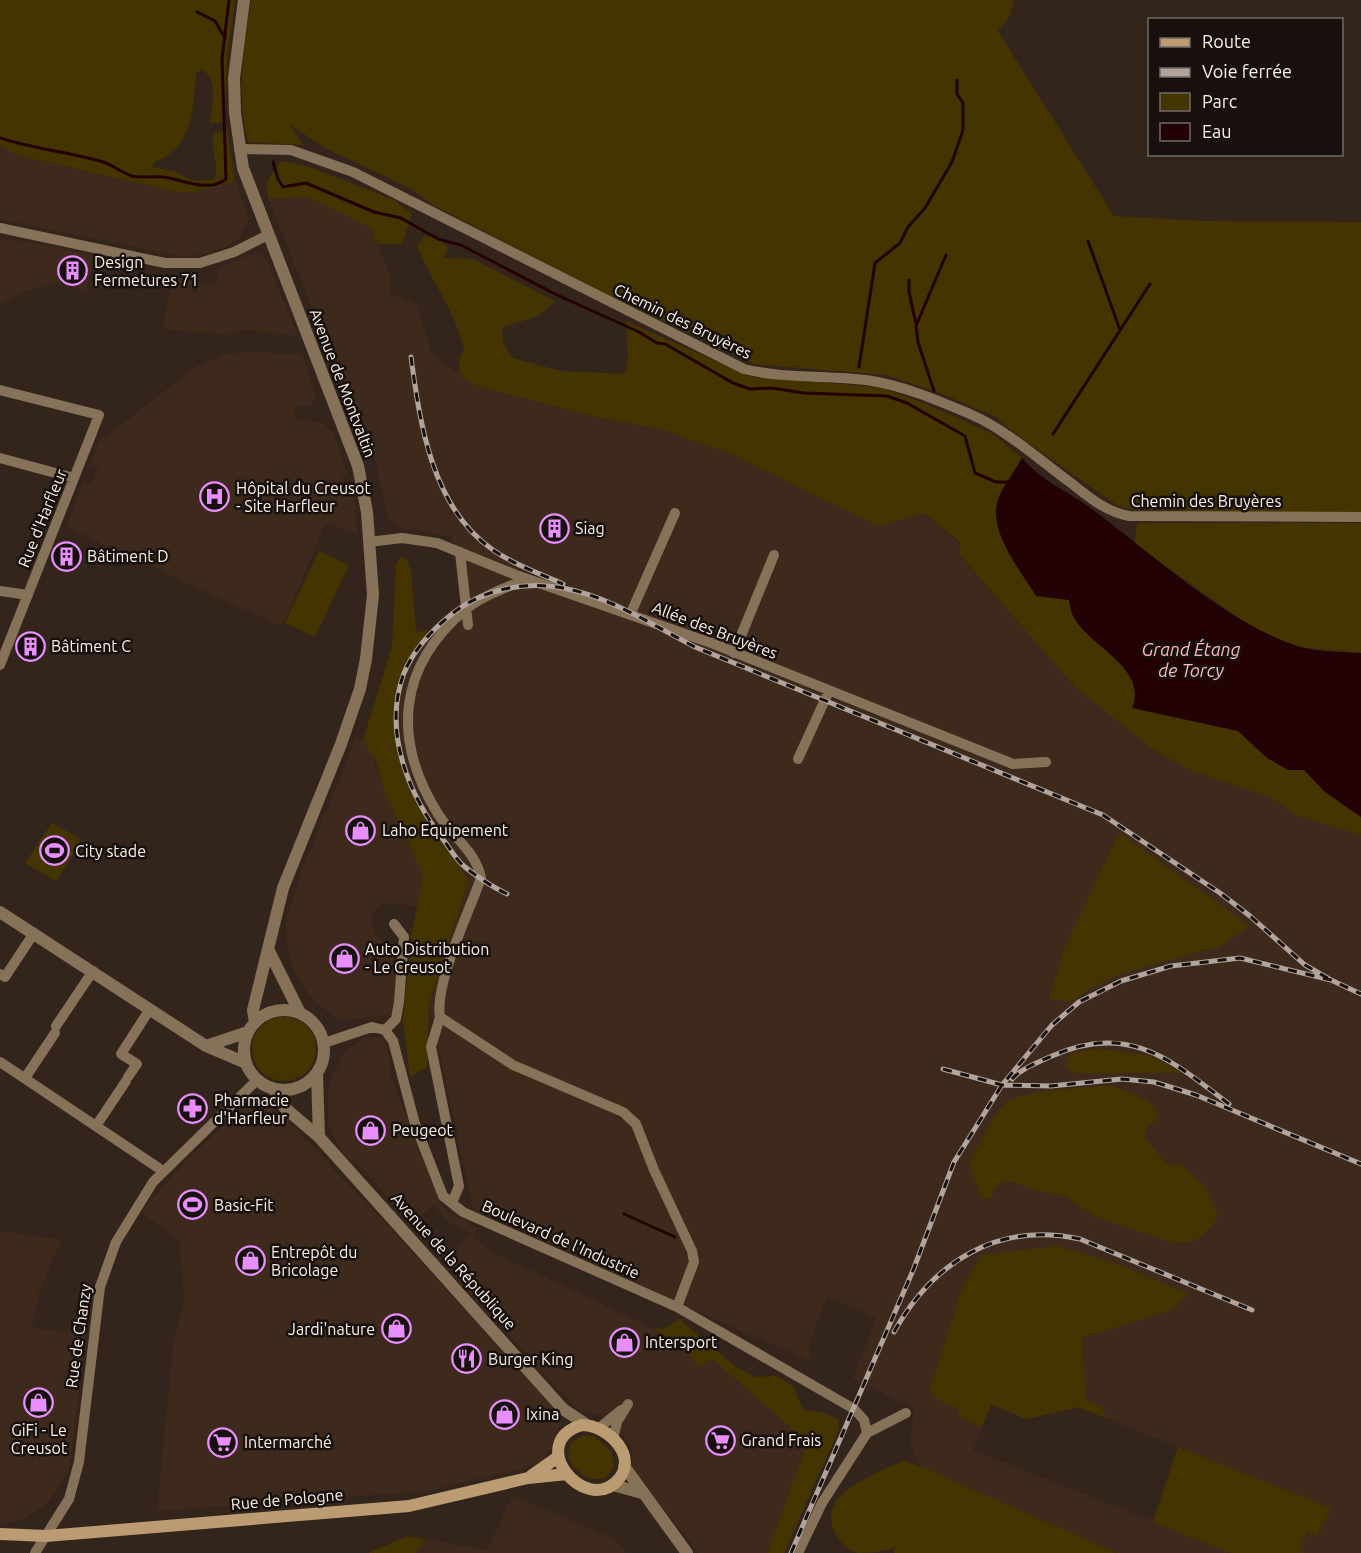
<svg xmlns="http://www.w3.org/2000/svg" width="1361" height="1553" viewBox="0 0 1361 1553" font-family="Ubuntu,sans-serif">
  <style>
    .built { fill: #3e2a1c; fill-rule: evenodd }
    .green { fill: #443500 }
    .water { fill: #230206 }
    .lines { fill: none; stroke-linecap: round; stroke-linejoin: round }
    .stream { stroke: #230206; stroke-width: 3 }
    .minor { stroke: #867258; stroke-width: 10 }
    .tertiary { stroke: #867258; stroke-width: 12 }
    .secondary { stroke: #bb9b72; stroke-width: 12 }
    .rail-casing { stroke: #b0a49d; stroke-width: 5 }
    .rail { stroke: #17100c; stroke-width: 3; stroke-dasharray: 9; stroke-linecap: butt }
    .labels { text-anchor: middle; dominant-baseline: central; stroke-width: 5; stroke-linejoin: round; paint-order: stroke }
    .poi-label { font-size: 16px; fill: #faf0ea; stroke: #17100c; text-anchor: start }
    .street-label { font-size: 16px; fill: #faf0ea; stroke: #17100c }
    .water-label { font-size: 18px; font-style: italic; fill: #fdbabd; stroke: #17100c }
  </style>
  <rect width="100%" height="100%" fill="#34251c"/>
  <!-- built -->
  <path class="built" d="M0,145L17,155L177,192H194L235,181L249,219L238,240L222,248L200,255L180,256L0,219Z
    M306,196L370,227L392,280L390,293L418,305L431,354L477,386L592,416L664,430L728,453L878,526L923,513L960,543V556L1035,641L1154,750L1192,771L1361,828V1553H1117L920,1466L910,1445L914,1408L853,1378L876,1318L827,1297L809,1344L811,1361L732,1327L473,1208L429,1003L469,880L430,825L403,771L395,726L402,674L418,644L442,616L460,603L452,537L399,527L389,520L370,438L312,308L269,199ZM991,1404L1026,1419L1079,1407L1178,1447L1153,1521L973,1450Z
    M0,237L94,255L86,292L59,281L28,290L0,304Z
    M252,254H260L267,260L298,336L245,329L224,334L171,330L163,326L174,274L196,273L192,291L196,293L199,282L215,286L220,267Z
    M248,352L302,354L316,394L311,406H295V419L323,423L334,434L347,474L342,476L345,484L349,483L356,508L357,534L326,522L282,627L66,527L81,486L84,482L92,483L98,468L90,464L99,442L196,367L224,354Z
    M356,738L363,740L369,746L384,790L423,875L418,906L384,903L377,907L371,919L375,934L383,940L394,942L399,951L392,1015L339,1020L312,999L301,983L292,966L286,943V922L302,871Z
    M365,1037L382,1038L386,1044L391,1069L389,1071L437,1196L446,1211L477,1228L473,1236L490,1251L654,1329L680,1346L701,1367L711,1358L809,1442L767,1553H699L642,1483L632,1468V1450L627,1440L605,1417L577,1409L459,1280L448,1265L457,1260L452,1254L470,1233L448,1222L434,1205L411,1224L357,1162L348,1158L339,1148L328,1123V1086L343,1054Z
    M256,1103L272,1107L287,1121L382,1219L559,1413L562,1422L543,1463L427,1491L157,1511L174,1335L179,1324L184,1297L179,1240L141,1212L187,1160L242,1108Z
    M0,1231L62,1240L40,1289L32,1328L86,1334L69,1469L48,1503L23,1519L0,1524Z
    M512,1496L615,1539L627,1553H416L425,1539L487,1550Z"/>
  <!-- green -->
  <path class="green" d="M0,0H235L227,58L225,122L209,123C213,107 218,81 203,70L196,73C192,111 195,146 154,162L152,167L176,172L192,181L214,180C221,165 209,148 214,134L227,129L235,181L194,192H177L17,155L0,145Z
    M251,0H1014L1009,18L998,31L1114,216L1203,221L1361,222V513L1132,510L1118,506L1020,437L996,417L940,393L886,375L754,364L608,295L433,205L412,189L327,149L289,124L303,145L248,142C236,95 244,47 251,0Z
    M282,161L310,167L394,200L412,214L402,244H377L370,227L306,196L269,199C263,182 271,173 282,161Z
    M432,236L448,247L444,258L473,259L555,301L539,316L502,327L503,341L512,358L561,371L625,374L628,357L626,321L751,377L878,387L924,403L993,434L1022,458L997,502L1036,596L1069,600C1076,642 1149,664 1133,708L1239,731L1256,748L1288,770H1304L1325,792L1361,817V835L1297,816L1272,798L1192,771L1154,750L1073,685L960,555V542L924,513L878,526L728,453L664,430L592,416L477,386L459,374L460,357L464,350C456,312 431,281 417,245L424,237Z
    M1137,523H1361V653L1299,647L1254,629L1135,544Z
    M319,551L349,565L315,637L285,623Z
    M400,557L406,558L411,571L416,632L430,630C412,652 403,672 399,700C389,773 429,824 469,880L429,1003L427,1067L410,1077L403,1021L411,937L423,875L384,790L376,761L363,740L392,647L396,565Z
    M52,823L82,840L56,881L25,863Z
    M1119,833L1250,926L1218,947L1120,974L1092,987L1071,1002L1049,999L1065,947Z
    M252 1049a32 32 0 1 1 64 0a32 32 0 1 1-64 0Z
    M1099,1049L1151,1056L1183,1073H1079L1065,1067L1070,1053Z
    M1109,1085L1133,1093L1156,1107L1157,1119L1148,1126L1144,1137L1167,1164L1182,1165L1204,1186L1218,1215L1213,1225L1195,1241L1174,1243L1096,1217L1065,1196L1032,1190L1016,1182L999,1183L991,1191L993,1198L981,1199C979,1185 971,1176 969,1162C977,1148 996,1110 1007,1102C1022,1090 1086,1089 1109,1085Z
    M1057,1246L1112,1262L1188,1294L1171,1310L1082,1338L1086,1400L1103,1407L1105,1418L1079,1407L1026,1419L991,1404L982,1427L960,1418L958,1408L936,1399L930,1389L961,1291L981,1255Z
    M679,1319L735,1366L755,1377L776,1376L793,1386L803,1410L823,1412L839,1420V1429L784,1553H767L808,1442L711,1358L701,1367L680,1346L654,1329L667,1328Z
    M583,1435L594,1436L612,1452L614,1467L604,1479H589C575,1470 563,1460 571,1443Z
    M1178,1447L1331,1508L1317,1536L1307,1531L1299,1549L1305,1553H1231L1153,1522Z
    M904,1461L920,1466L1117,1553H894L895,1547C883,1552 871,1553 858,1553C838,1549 823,1518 836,1501C850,1484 884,1468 904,1461Z
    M408,1536L425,1539L416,1553H368Z"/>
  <!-- water -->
  <path class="water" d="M1022,458C1040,480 1069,492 1092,509C1152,554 1227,623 1297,646C1316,652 1341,652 1361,653V817L1325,792L1304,770H1288L1267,758L1238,731L1132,708C1149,666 1087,647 1072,614C1070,610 1070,604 1069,600L1036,596C1021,571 990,535 997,503C1001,488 1015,471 1022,458Z"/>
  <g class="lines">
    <!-- stream -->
    <path class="stream" d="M197,12L215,21L225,38
      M0,138C34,149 69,152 103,162C113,165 122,173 132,176C142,178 154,176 164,177C183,180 209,193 226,179L222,59L229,0
      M273,162L278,179L283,187L306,183L374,212L401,218L438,239L461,245L555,294L639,332L657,343L665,344L733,383L750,389L772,388L804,393L887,396L907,403L965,436L975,473L996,482H1011
      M1088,241L1120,330
      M909,280V292L916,324
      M859,367L875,263L900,243L908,227L925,208L952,162L963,130V103L957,94V80
      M934,391L918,342L916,326L946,255
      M1053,434L1150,284
      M624,1214L675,1237"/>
    <!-- minor -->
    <path class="minor" d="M239,149L291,150L353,172L744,369C784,379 826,375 866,380C902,385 937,400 970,414C1007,430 1038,459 1071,483C1089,497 1106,512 1129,516L1361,517
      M0,228L165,263H200L234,252L268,235
      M0,390L99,415L0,665
      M0,458L74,478
      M369,542L402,538L437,543L516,575L714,644L1013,764L1046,762
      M460,552L468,625
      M528,579C507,587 484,595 466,609C397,667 392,740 438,814C451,835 477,853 481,878C469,912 434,985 440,1017L513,1065L623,1112L636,1124L654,1170L692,1251L694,1262L677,1307
      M0,591L28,595
      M630,615L675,513
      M734,653L774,555
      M798,759L829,691
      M0,974L5,977L34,933
      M440,1017L431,1047L459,1186L452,1203
      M56,1026L93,971
      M385,1030L396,1019L399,1002L404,937L394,924
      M324,1043L372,1027L385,1030L393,1041L415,1124L443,1196L463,1212L677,1307L854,1409L864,1420L867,1433
      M0,1062L163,1171
      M128,1077L137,1064L121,1054L150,1009
      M25,1078L55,1033
      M96,1126L126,1081
      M599,1428L621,1410
      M613,1439L617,1422L628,1404
      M35,1553L69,1499L79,1462L100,1287L116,1242L153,1182L257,1080
      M798,1553L822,1503L867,1433L906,1413"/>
    <!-- tertiary -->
    <path class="tertiary" d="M244,0L234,78L235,113L243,168L358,466L367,512L373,595L366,659L360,689L341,744L283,888L253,1010L255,1022
      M0,912L206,1046L246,1063
      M269,951L300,1013
      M244 1050a40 40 0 1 1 80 0a40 40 0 1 1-80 0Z
      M206,1046L248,1032
      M317,1074L319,1137
      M274,1090L285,1108L319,1137L563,1409L587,1425
      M624,1466L687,1553
      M613,1485L642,1493"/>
    <!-- secondary -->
    <path class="secondary" d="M582,1425C608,1425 640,1457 617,1481C584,1515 525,1442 582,1425Z
      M531,1476L558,1457
      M0,1534L46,1536L409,1506L528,1478L567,1474"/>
    <defs>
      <path id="rail" d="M411,357C420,424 432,508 493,550C515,565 538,573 563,584
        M507,894C493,887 477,877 465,867C457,861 451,850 445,842C409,796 382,732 404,673C414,649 432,630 452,614C483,589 524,581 563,588C611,597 652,625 695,647L1103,815L1220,893L1250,916L1305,965L1331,980
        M943,1069L1002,1085L1051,1086L1122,1079L1154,1082L1196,1095L1361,1164
        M1012,1079C1022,1068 1039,1062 1052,1056C1128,1022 1170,1059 1229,1104
        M894,1332C933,1262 998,1221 1080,1239L1252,1310
        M791,1553L914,1268L954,1162L1002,1085L1052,1025L1079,1002L1121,981L1171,966L1240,958L1331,980L1361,994"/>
    </defs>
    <!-- rail casing -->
    <use href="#rail" class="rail-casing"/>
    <!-- rail -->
    <use href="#rail" class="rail"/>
  </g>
  <!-- icons -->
  <defs>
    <symbol id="building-ring" viewBox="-11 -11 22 22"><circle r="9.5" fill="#17100c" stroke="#e88eff" stroke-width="1.5"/><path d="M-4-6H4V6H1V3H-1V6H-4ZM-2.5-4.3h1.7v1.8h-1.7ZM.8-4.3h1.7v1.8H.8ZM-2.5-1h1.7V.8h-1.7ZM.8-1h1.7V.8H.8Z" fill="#e88eff"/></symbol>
    <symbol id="hospital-ring" viewBox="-11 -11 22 22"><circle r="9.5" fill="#17100c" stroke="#e88eff" stroke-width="1.5"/><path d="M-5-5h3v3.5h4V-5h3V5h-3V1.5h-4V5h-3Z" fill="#e88eff"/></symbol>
    <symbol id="shop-ring" viewBox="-11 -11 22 22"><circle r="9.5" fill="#17100c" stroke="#e88eff" stroke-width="1.5"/><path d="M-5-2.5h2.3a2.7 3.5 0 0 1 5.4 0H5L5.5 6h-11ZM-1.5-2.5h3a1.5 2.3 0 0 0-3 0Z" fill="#e88eff"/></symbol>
    <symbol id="stadium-ring" viewBox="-11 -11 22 22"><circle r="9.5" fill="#17100c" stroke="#e88eff" stroke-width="1.5"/><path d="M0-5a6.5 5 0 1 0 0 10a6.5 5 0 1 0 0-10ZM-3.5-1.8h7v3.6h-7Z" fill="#e88eff"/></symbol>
    <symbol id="pharmacy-ring" viewBox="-11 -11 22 22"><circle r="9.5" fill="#17100c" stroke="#e88eff" stroke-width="1.5"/><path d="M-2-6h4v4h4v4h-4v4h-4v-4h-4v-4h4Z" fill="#e88eff"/></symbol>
    <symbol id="restaurant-ring" viewBox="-11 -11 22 22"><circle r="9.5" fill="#17100c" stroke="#e88eff" stroke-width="1.5"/><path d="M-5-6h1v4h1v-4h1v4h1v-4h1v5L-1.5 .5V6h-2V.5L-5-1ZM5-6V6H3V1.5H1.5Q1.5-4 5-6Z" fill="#e88eff"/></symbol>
    <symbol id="supermarket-ring" viewBox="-11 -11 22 22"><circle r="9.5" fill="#17100c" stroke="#e88eff" stroke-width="1.5"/><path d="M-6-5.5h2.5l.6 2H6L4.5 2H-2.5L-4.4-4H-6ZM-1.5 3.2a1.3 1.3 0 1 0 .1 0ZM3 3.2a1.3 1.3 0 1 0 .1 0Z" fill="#e88eff"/></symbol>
  </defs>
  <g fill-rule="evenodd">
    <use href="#building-ring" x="56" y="254" width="33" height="33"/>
    <use href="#hospital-ring" x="198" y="480" width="33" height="33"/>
    <use href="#building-ring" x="538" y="512" width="33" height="33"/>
    <use href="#building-ring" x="50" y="540" width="33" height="33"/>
    <use href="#building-ring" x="14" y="630" width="33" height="33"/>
    <use href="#shop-ring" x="344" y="814" width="33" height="33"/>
    <use href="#stadium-ring" x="38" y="834" width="33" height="33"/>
    <use href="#shop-ring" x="328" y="942" width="33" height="33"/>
    <use href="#pharmacy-ring" x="176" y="1092" width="33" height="33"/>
    <use href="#shop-ring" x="354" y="1114" width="33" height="33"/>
    <use href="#stadium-ring" x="176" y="1188" width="33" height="33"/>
    <use href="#shop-ring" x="234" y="1244" width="33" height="33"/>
    <use href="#shop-ring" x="380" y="1312" width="33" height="33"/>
    <use href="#shop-ring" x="608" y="1326" width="33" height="33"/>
    <use href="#restaurant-ring" x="450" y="1342" width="33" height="33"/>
    <use href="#shop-ring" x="22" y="1386" width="33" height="33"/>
    <use href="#shop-ring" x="488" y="1398" width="33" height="33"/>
    <use href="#supermarket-ring" x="704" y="1424" width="33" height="33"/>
    <use href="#supermarket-ring" x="206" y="1426" width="33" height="33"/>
  </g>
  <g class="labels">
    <!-- poi labels -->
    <g class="poi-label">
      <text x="94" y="262">Design<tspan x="94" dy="18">Fermetures 71</tspan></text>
      <text x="236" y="488">Hôpital du Creusot<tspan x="236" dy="18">- Site Harfleur</tspan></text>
      <text x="575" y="528">Siag</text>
      <text x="87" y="556">Bâtiment D</text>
      <text x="51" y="646">Bâtiment C</text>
      <text x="382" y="830">Laho Equipement</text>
      <text x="75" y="851">City stade</text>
      <text x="365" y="949">Auto Distribution<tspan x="365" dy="18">- Le Creusot</tspan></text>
      <text x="214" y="1100">Pharmacie<tspan x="214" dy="18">d'Harfleur</tspan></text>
      <text x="392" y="1130">Peugeot</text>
      <text x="214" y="1205">Basic-Fit</text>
      <text x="271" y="1252">Entrepôt du<tspan x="271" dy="18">Bricolage</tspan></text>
      <text x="375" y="1329" text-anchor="end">Jardi'nature</text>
      <text x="645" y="1342">Intersport</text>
      <text x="488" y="1359">Burger King</text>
      <text x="526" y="1414">Ixina</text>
      <text x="39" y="1430" text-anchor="middle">GiFi - Le<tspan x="39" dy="18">Creusot</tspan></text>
      <text x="741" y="1440">Grand Frais</text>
      <text x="244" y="1442">Intermarché</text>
    </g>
    <!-- street labels -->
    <g class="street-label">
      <text transform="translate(683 321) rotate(26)">Chemin des Bruyères</text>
      <text transform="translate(343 383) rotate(69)">Avenue de Montvaltin</text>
      <text x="1206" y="501">Chemin des Bruyères</text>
      <text transform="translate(42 518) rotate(-68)">Rue d'Harfleur</text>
      <text transform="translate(715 630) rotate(21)">Allée des Bruyères</text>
      <text transform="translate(561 1239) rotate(24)">Boulevard de l'Industrie</text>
      <text transform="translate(454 1261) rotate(48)">Avenue de la République</text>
      <text transform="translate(78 1336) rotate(-82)">Rue de Chanzy</text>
      <text transform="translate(287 1499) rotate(-5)">Rue de Pologne</text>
    </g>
    <!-- water labels -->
    <g class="water-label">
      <text x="1191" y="649">Grand Étang<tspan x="1191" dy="21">de Torcy</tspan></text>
    </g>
  </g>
  <!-- legend -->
  <rect x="1148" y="18" width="195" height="138" fill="#17100c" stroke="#726a65" stroke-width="1.5"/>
  <rect x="1160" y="38" width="30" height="9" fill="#bb9b72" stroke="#726a65" stroke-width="1.5"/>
  <text x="1202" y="48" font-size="18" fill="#faf0ea">Route</text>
  <rect x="1160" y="68" width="30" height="9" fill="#b0a49d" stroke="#726a65" stroke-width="1.5"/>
  <text x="1202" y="78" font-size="18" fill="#faf0ea">Voie ferrée</text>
  <rect x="1160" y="93" width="30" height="18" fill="#443500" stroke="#726a65" stroke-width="1.5"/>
  <text x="1202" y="108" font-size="18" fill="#faf0ea">Parc</text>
  <rect x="1160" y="123" width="30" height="18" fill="#230206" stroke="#726a65" stroke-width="1.5"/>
  <text x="1202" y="138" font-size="18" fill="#faf0ea">Eau</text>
</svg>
